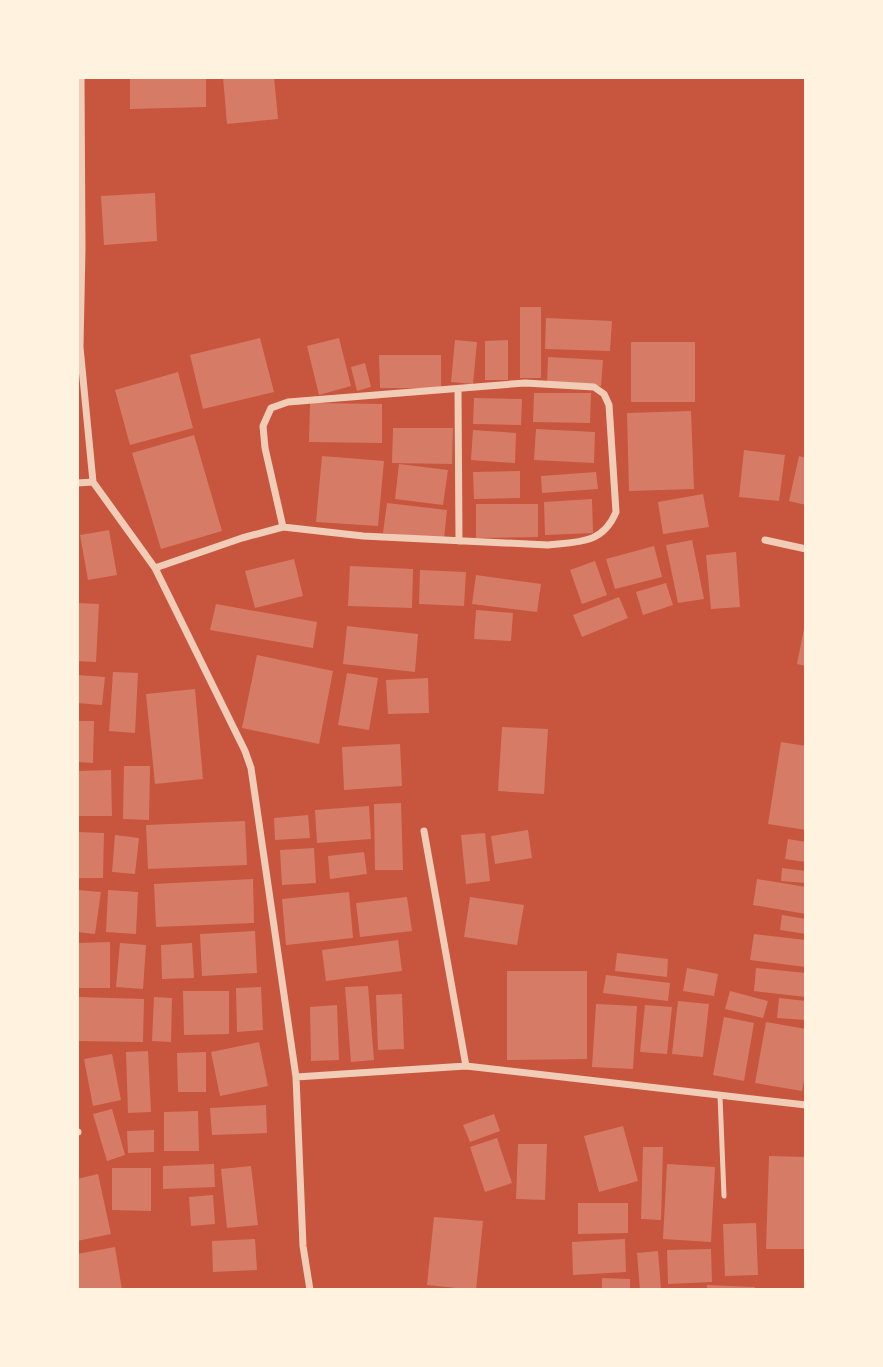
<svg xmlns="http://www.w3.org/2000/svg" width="883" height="1367" viewBox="0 0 883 1367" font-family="Poppins,sans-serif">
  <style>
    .building { fill: #d67c66 }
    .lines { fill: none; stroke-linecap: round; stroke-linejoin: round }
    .service { stroke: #f1ccb7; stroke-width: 5 }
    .minor { stroke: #f1ccb7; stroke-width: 7 }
  </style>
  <rect width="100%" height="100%" fill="#c8553d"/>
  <!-- building -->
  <path class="building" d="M130,77H206V107L130,109Z
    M223,77H274L278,119L227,124Z
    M155,193L157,241L104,245L101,196Z
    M520,307H541V378H520Z
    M546,318L612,321L610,351L545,349Z
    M260,338L274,392L203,409L190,355Z
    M339,338L351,386L319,395L307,346Z
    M455,340L477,342L473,384L451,382Z
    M508,340V380H485V341Z
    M631,342H695V402H631Z
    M379,355H441V388H380Z
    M548,357L603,360L601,386L547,384Z
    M365,363L371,387L357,391L351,367Z
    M178,372L193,428L130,445L115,390Z
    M534,393H591L590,423L533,422Z
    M474,398L522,399L521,425L473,424Z
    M310,403L382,404V443L309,442Z
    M691,411L694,489L629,491L627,413Z
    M393,428H453L452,464L392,463Z
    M536,429L595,432L594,463L534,460Z
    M473,430L516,433L515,463L471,460Z
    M194,435L222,531L161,549L132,453Z
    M744,450L785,455L779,501L739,497Z
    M322,456L384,461L378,526L316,522Z
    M799,456L806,458V505L789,501Z
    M399,464L448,470L443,505L395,499Z
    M520,471V498L474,499L473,472Z
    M596,472L598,489L542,493L541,476Z
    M703,494L709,527L663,534L658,502Z
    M592,499L593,533L545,535L544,502Z
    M387,503L447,510L444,539L383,533Z
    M476,504H538V537L476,538Z
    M109,530L117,575L88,580L80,535Z
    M692,540L704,599L678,603L666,545Z
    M654,546L662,577L615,589L606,559Z
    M736,552L740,607L711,609L706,555Z
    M294,559L303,596L255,608L245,571Z
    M595,561L607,595L582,604L570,570Z
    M350,566L413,569L412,608L348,606Z
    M420,570L466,572L464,606L419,604Z
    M476,575L541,584L537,612L472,604Z
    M666,583L673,605L643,615L636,592Z
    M619,597L628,618L582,637L573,615Z
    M77,603L99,604L96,662L77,661Z
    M216,604L317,622L313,648L210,630Z
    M476,610L513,613L511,641L474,639Z
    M805,623H806V666L797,664Z
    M347,626L418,634L415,672L343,664Z
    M257,655L333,671L319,744L242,728Z
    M113,672L138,673L135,733L109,731Z
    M347,673L378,678L369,730L338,725Z
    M77,675L105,677L102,705L77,703Z
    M428,678L429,713L388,714L386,680Z
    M195,689L203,779L155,784L146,694Z
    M77,721H94L93,763L77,762Z
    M502,727L548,729L544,794L498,791Z
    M781,742L806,746V830L768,824Z
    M400,744L402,786L344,790L342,747Z
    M124,766H150L149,820L123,819Z
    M111,770L112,816H77V771Z
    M401,803L403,870H375L374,804Z
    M369,806L371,839L317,843L315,810Z
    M308,815L310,838L275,840L274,818Z
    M245,821L247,865L148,869L146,825Z
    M528,830L532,858L495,864L491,836Z
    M77,832L104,833L103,878H77Z
    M485,833L490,881L466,884L461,835Z
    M115,835L139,838L135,874L112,872Z
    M788,839L806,842V862L785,859Z
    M314,848L316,883L282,885L280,850Z
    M364,852L367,874L330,879L328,856Z
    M782,868L806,871V883L781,881Z
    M253,879L254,923L156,927L154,884Z
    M757,879L806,887V914L753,905Z
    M77,890L101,892L95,934L77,932Z
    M108,890L138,892L136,934L106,932Z
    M349,892L353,938L286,945L282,899Z
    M407,897L412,931L360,937L356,903Z
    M470,897L524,905L517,945L464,937Z
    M782,915L806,919V934L780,930Z
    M255,931L257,973L202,976L200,934Z
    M754,934L806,940V967L750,960Z
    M398,940L402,971L326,981L322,950Z
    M110,942V988H77V943Z
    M120,943L146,945L143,989L116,987Z
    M192,943L194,978L162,979L161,945Z
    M617,953L668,959L667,977L615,971Z
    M687,968L718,974L714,996L683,991Z
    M756,968L806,973V997L754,991Z
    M507,971H587V1059L507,1060Z
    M606,975L670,983L668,1001L603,993Z
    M368,986L374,1060L351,1062L345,987Z
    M261,987L263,1030L237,1032L236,988Z
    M183,991H229V1034L184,1035Z
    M730,991L768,1001L763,1018L725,1009Z
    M402,994L404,1049L378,1050L376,995Z
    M77,997L144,999L143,1042L77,1041Z
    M154,997L172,998L171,1042L152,1041Z
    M779,998L806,1001V1020L777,1018Z
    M678,1001L709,1004L703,1057L672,1054Z
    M596,1004L637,1006L633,1069L592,1067Z
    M337,1005L339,1060L311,1061L310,1007Z
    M645,1005L672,1007L667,1054L640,1052Z
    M724,1017L754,1023L744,1081L713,1075Z
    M766,1022L806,1029V1070L802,1091L755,1083Z
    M259,1042L268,1086L220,1096L211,1052Z
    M148,1051L151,1112L128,1113L126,1052Z
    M206,1052V1092H178L177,1053Z
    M112,1054L121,1100L93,1106L84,1059Z
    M266,1105L267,1133L212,1135L210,1108Z
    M112,1109L125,1155L107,1161L93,1114Z
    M198,1111L199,1151H164V1112Z
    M494,1114L500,1131L470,1142L463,1125Z
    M623,1126L638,1181L599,1192L584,1136Z
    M154,1130V1152L128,1153L127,1131Z
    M497,1138L512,1183L485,1192L470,1147Z
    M518,1144H547L545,1200L516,1199Z
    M643,1147H663L661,1220L641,1219Z
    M769,1156L806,1157V1249H766Z
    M214,1164L215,1187L163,1189V1166Z
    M667,1164L715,1167L711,1242L663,1239Z
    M251,1166L258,1225L227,1228L221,1169Z
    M112,1168H151V1211L112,1210Z
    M98,1174L111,1234L77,1241V1179Z
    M213,1195L215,1224L191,1226L189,1197Z
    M578,1203H628V1233L578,1234Z
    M434,1217L483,1221L476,1290L427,1285Z
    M756,1223L758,1275L725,1276L723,1224Z
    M255,1239L257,1270L213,1272L212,1241Z
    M625,1239L626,1272L573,1275L572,1242Z
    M115,1247L122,1290H77V1254Z
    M711,1249L712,1282L668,1284L667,1250Z
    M658,1251L661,1290H640L637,1253Z
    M602,1278L630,1279V1290H602Z
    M707,1285L755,1287V1290H707Z"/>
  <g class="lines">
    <!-- service -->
    <path class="service" d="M720,1096L724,1196"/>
    <!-- minor -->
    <path class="minor" d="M81,77L82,249L80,347L93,482L155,568L245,751L251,768L296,1077L303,1246L310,1290
      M458,390L459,541
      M77,483L93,482
      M765,540L806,549
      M155,568L242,538L283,527L265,448L263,426L271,408L288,402L525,383L594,387L604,394L609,405L616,512C603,544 578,542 548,545L363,536L283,527
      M424,831L466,1066
      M296,1077L466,1066L806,1105
      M77,1132H78"/>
  </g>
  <!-- border -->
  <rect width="883" height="1367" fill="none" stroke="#fff3e0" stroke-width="158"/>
</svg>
